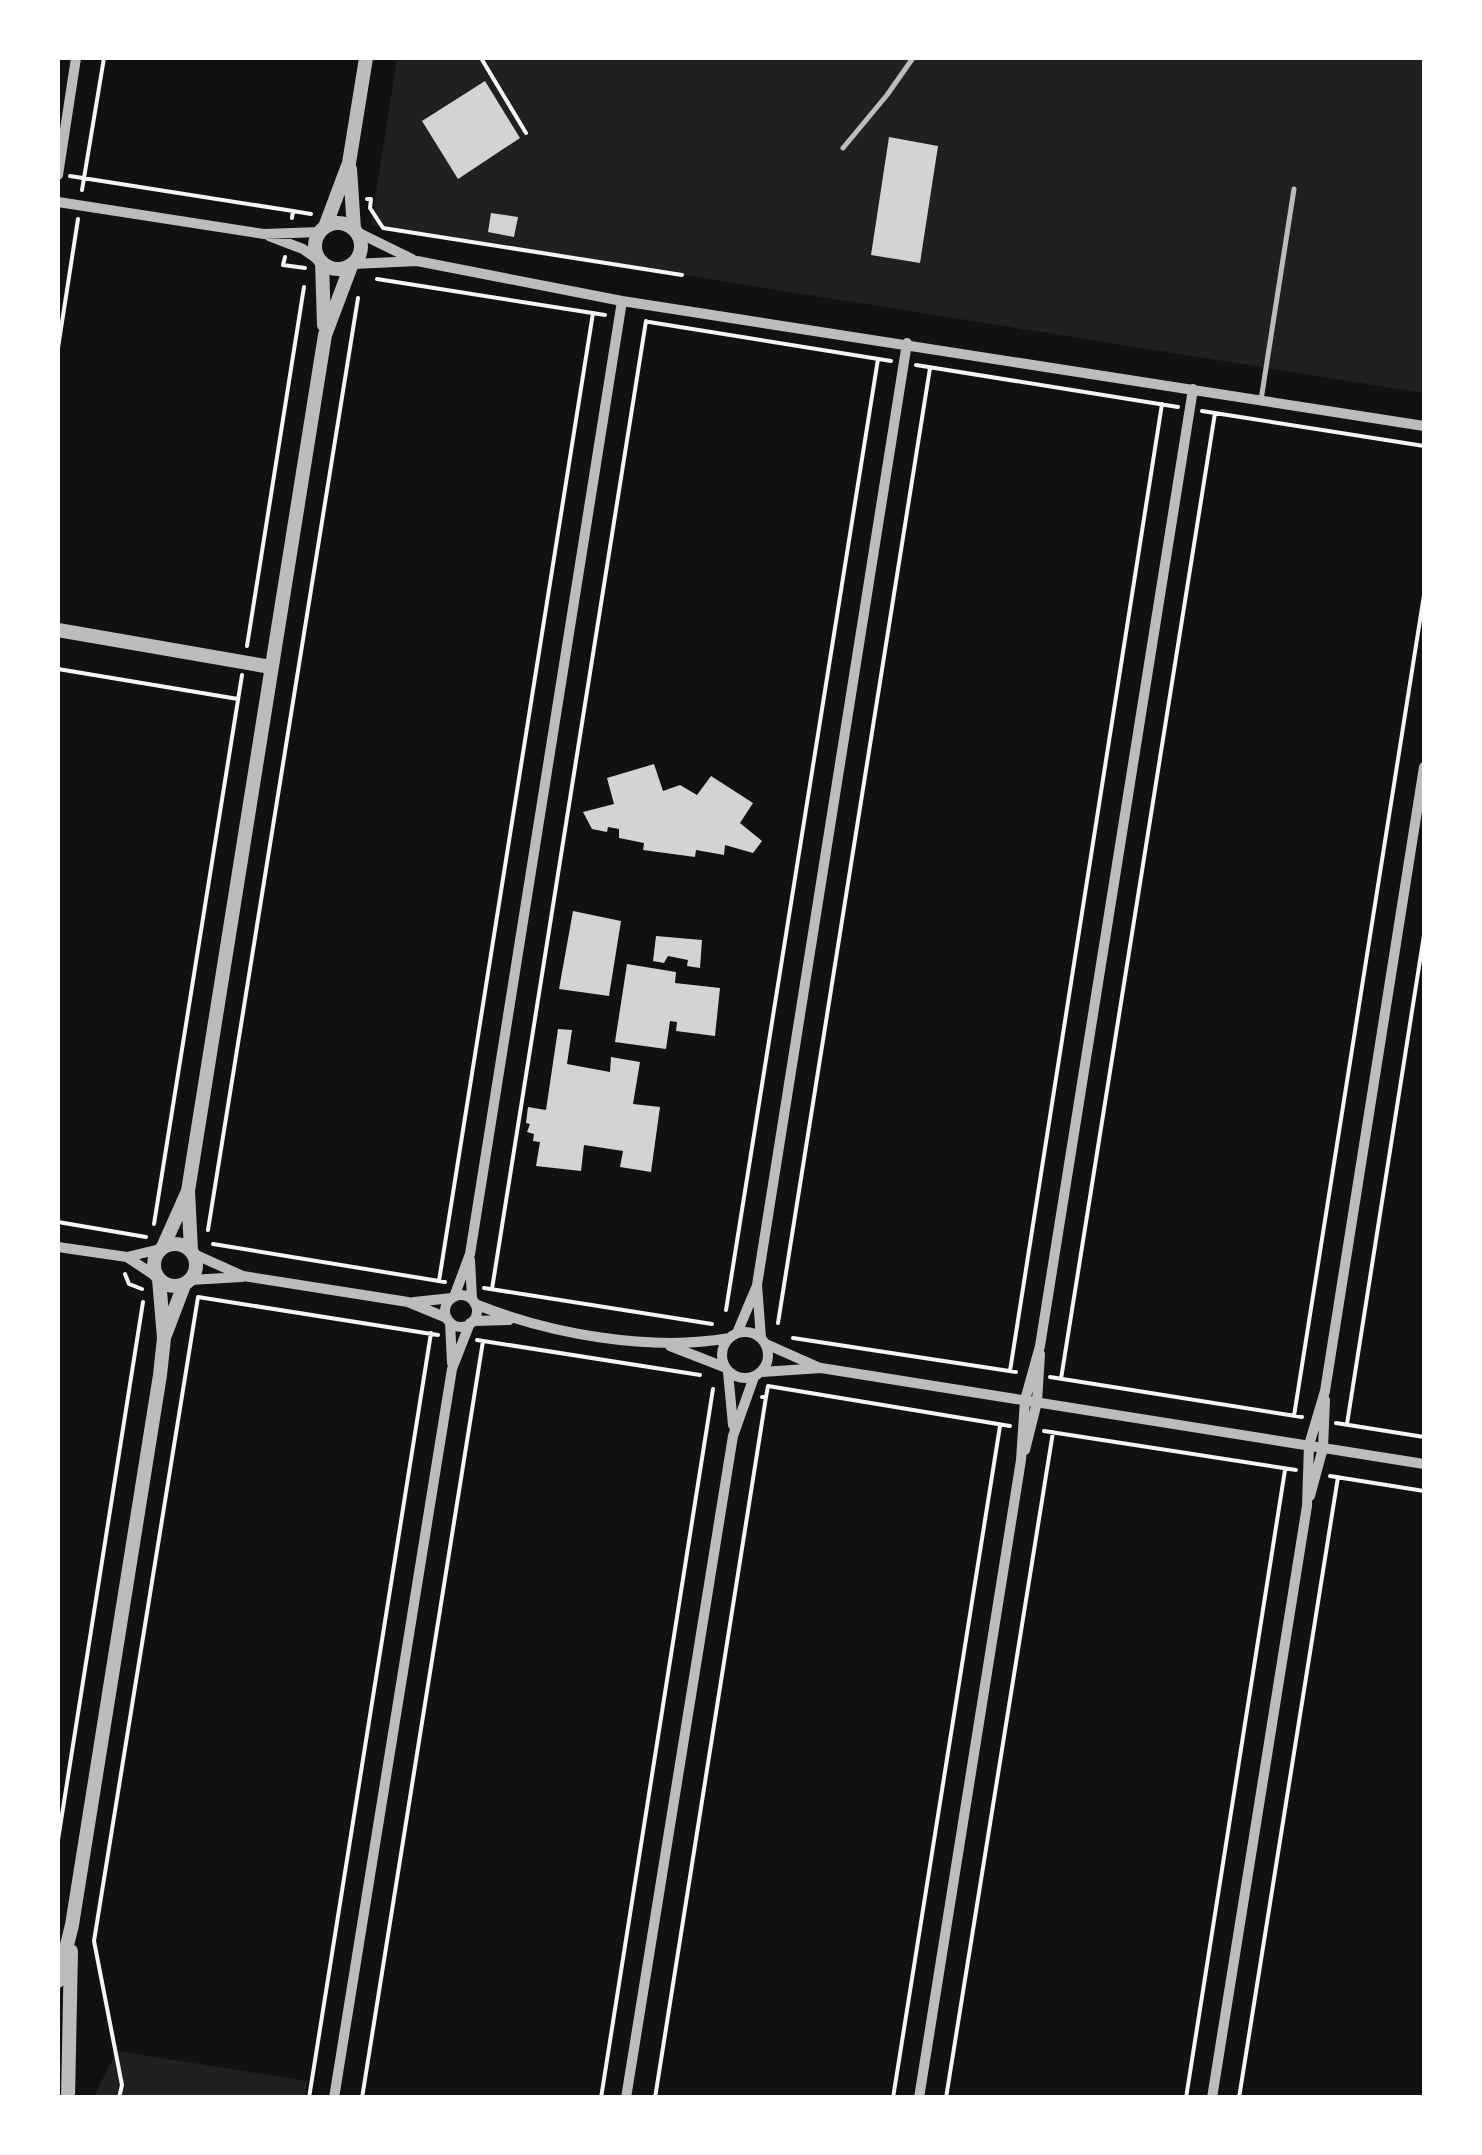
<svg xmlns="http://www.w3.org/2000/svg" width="1482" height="2155" viewBox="0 0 1482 2155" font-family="'IBM Plex Sans',sans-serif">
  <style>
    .green { fill: #202020 }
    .building { fill: #d3d3d3 }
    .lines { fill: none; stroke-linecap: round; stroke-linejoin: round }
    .path { stroke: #f5f5f5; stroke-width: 4 }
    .service { stroke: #bcbcbc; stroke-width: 5 }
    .minor { stroke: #bcbcbc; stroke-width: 10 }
    .tertiary { stroke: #bcbcbc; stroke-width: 14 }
  </style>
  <rect width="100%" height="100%" fill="#111"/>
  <!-- green -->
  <path class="green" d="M397,58H1424V393L371,225Z
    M117,2051L307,2081L305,2097L93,2098Z"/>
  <!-- building -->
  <path class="building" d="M485,81L520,138L458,179L422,121Z
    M889,137L938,146L920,263L871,255Z
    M491,213L518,217L514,237L488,232Z
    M654,764L663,791L680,785L697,795L711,776L753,803L740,823L762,841L753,853L725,845L724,855L696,850L695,857L643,850L644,843L619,838V829L608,827L607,832L592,829L583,812L614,804L607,778Z
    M573,911L621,921L609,996L559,989Z
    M656,936L702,940L700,968L687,966L688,960L668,956L664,963L653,961Z
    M627,964L676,972L675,983L720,988L715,1036L676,1031L677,1022L670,1021L666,1049L615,1042Z
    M558,1029L572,1030L567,1064L610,1072L611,1057L640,1062L633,1104L660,1107L651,1172L620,1167L623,1151L584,1145L581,1171L536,1166L540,1142L533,1141L534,1134L527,1132L530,1124L526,1123L528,1107L546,1110Z"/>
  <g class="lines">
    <!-- path -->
    <path class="path" d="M481,58L526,133
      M70,176L293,211
      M82,190L104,58
      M367,199H371L370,208L383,228L682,275
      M292,218L293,211L311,214
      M285,257L283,265L305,268
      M377,279L605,315
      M649,322L891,361
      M58,348L78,219
      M916,365L1178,407
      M1202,411L1424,446
      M247,646L304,287
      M58,669L238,699
      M58,1222L146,1237
      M154,1224L242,675
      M208,1230L358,298
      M213,1244L445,1282
      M125,1274L129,1284L142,1289
      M439,1281L593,313
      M484,1288L712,1324
      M492,1289L646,321
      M726,1310L878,359
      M778,1323L930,368
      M793,1338L1016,1372
      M477,1340L700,1375
      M1010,1371L1162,404
      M1050,1377L1302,1417
      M1061,1379L1215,413
      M762,1397H766L768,1386L1010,1426
      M1294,1416L1424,595
      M1336,1423L1424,1437
      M1347,1424L1424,935
      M1044,1431L1296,1470
      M1330,1476L1424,1491
      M58,1840L143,1302
      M119,2098L122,2085L94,1941L198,1297L438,1335
      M309,2098L431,1333
      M362,2098L483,1341
      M601,2098L713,1389
      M655,2098L766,1397
      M893,2098L1000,1426
      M946,2098L1053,1432
      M1186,2098L1285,1470
      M1239,2098L1338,1477"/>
    <!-- service -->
    <path class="service" d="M843,148L887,95L913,58
      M1261,400L1294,189"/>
    <!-- minor -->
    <path class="minor" d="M58,175L76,58
      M58,202L264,234L320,232
      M357,232L412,259
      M269,236L303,249L320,261
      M353,264L417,261L622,301L1424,426
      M58,1247L127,1257L160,1249
      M194,1254L243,1276L408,1302L447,1318
      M127,1257L157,1277
      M470,1260L472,1299
      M190,1280L242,1277
      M445 1311a16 16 0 1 1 32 0a16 16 0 1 1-32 0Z
      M454,1297L470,1254L622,301
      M414,1302L452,1298
      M475,1304C550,1334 650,1352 730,1338
      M473,1321L509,1320
      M450,1322L452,1363
      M722 1355a23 23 0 1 1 46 0a23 23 0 1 1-46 0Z
      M737,1333L756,1288
      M761,1338L757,1285L907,343
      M766,1344L820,1368
      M670,1346L724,1367
      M728,1372L733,1425
      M761,1372L821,1368L1424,1464
      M1025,1450L1037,1402L1040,1354
      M1310,1496L1323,1448L1325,1400
      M334,2098L452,1369L470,1323
      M626,2098L733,1436L754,1377
      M919,2098L1021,1460L1025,1400L1040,1346L1193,389
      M1212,2098L1307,1506L1309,1445L1325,1391L1424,767"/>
    <!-- tertiary -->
    <path class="tertiary" d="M350,169L354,229
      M315 246a23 23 0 1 1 46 0a23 23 0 1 1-46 0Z
      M325,227L349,163L366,58
      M322,262L324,325
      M58,630L271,667
      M154 1265a21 21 0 1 1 42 0a21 21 0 1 1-42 0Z
      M163,1247L188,1191
      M191,1250L188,1191L325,335L351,266
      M165,1335L184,1285
      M58,1981L72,1925L160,1375L164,1338L159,1279
      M68,2098L71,1951"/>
  </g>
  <!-- border -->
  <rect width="1482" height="2155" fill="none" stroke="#ffffff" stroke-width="120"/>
</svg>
